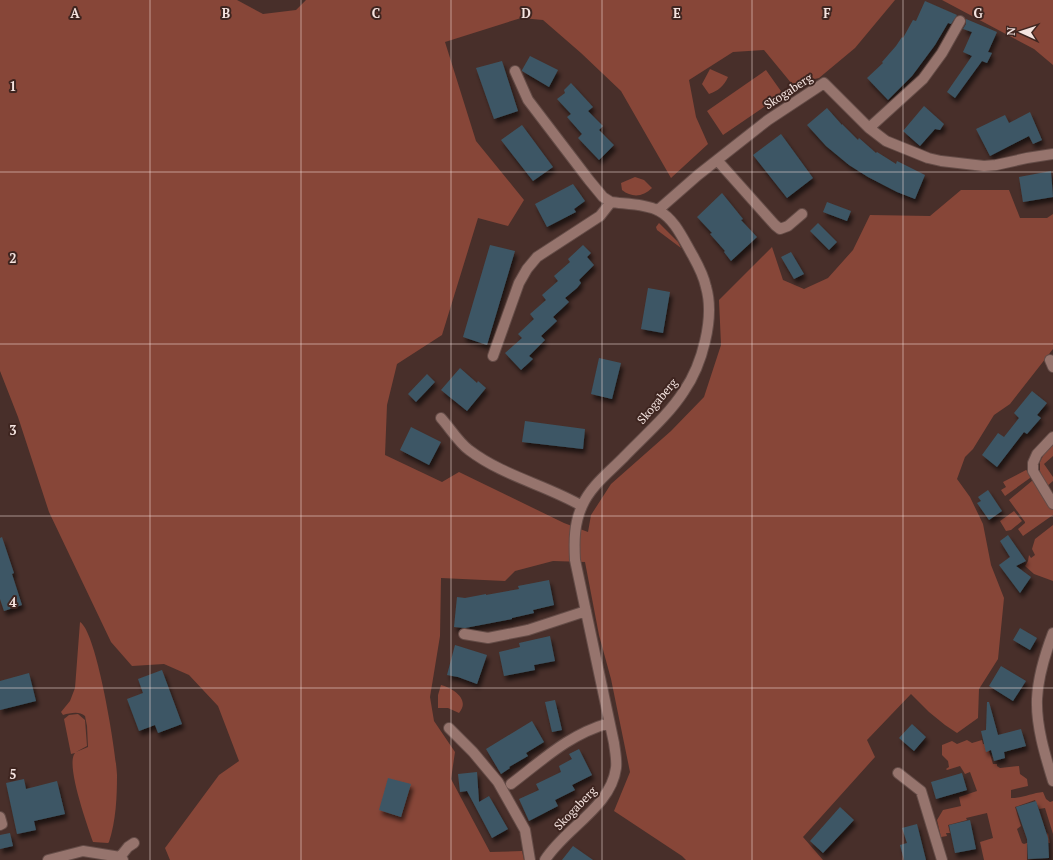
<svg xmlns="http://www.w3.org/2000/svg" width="1053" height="860" viewBox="0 0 1053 860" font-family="'PT Serif',serif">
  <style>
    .green { fill: #874638 }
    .building { fill: #3d5765; filter: url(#shadow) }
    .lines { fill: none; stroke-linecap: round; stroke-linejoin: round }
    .minor-casing { stroke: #644c47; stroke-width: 12 }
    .minor { stroke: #96746d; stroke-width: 10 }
    .grid { fill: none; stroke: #f5e4e0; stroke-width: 1; stroke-opacity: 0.55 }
    .labels { text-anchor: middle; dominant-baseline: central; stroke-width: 4; stroke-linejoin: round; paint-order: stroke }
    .street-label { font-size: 12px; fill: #f5e4e0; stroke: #3e2520 }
    .grid-label { font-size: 13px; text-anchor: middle; font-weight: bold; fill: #f5e4e0; stroke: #3e2520; stroke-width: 4; stroke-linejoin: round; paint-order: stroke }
  </style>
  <defs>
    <filter id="shadow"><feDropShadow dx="2.5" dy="4.5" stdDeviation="2" flood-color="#0009"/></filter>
  </defs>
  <rect width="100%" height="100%" fill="#482f2a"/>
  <!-- green -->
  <path class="green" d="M0,0H237L263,14L296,10L306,0H895L855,48L819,78L792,84L764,50L733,52L689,80L696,117L708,144L671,178L621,91L581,53L543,20L521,18L445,42L476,141L524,200L508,226L478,218L442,335L397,364L387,405L385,455L442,482L459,472L564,523L588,532L591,515L611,484L671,431L704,397L721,345L719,300L772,247L783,280L804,289L828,278L853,250L870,215L930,216L961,190H1009L1020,218H1047L1053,214V349L1010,404L994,415L973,449L965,457L957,479L970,497L983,524L991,565L1004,598L998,659L979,689L978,718L957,733L945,725L929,712L911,694L867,740L875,757L803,837L823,860H686L682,856L614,811L630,772L611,679L599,635L585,562L553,561L515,571L505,581L441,578L440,636L430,697L434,721L455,752L451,779L490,852L522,851L524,860H170L165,848L219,775L239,761L218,706L189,675L164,664L132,666L111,642L49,512L18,417L0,371Z
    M942,0H1053V65L1034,49Z
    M710,69L728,77C724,86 718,91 709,94L702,84Z
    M766,70L783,94L723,135L707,111Z
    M635,177L644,180L652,188C643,197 632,198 622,190L621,183Z
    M659,223L678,242L681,248L657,230L656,227Z
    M1053,445V456L1044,464L1053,477V481L1046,487L1040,471V462L1044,454Z
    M1026,470L1030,473V478L1005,496L1001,490L1006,487L1003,482Z
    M1033,480L1053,509V515L1023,536L1018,529L1025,523V522L1009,500Z
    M1014,511L1022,521L1011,530L1006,531L1000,521Z
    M1053,525V581L1034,574L1025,566L1028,561L1029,555L1031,558L1035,555L1032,549L1035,539Z
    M80,622C97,632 116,752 117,775C117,797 116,821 109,842L108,843L93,842C88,827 65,764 75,753L71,754L64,719L69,715L78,714L85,720L87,746L76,752L88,747L87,726L85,716C79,711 71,713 63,715L61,712L70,701L75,688Z
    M441,685C452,688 471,699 459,713L448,708H438V695Z
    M967,740L972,743L982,740L983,744H987L993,764H997V766L1000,768L1019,766L1020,774L1027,779L1028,786L1011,790V798C1023,798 1032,793 1043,792L1046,799L1050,802L1053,801V834L1045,808L1039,809L1035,800L1015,807L1021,826L1017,829L1022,843L1024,844L1044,837L1048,833L1050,843L1027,844V860H984L980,842L993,838L987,813L966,818L967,820L948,825L950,833H946L947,836L941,837L937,820L943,810L961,806L959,797L977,791L970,772L965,774L960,766L947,770L946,769L949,767L948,761L942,755V745L952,741L957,744Z"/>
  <!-- building -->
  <path class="building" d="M925,1L957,15L951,24L948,23L935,45L912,76L888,100L867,78L883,63L882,62L896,46L902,37L903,38L913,20L916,21Z
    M966,19L997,32L988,52L992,53L987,63L982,61L955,98L947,92L972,56L963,52L972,32L963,29L966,24Z
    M530,56L558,70L549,87L522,71V70Z
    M502,61L518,111L494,119L476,68Z
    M571,83L593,107L588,111L603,126L599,130L614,145L599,160L578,138L582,134L567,117L571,114L557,99L565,93L564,90Z
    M924,106L944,124L940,130L935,129L920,146L903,131Z
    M827,108L842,125V124L858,140L859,138L876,153L877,152L896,164L897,161L925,175L915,199L897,192L868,177L849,165L826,146L807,125Z
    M1030,112L1042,140L1033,144L1029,136L990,156L976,129L1005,115L1009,123Z
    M522,125L553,167L533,181L501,140Z
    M781,134L813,178L787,198L753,155Z
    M1051,171L1053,197L1023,202L1019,177Z
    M573,184L585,201L574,209L576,212L547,227L535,204Z
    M722,193L743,219L741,220L757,237L731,261L724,252L725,251L710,234L712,233L697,217Z
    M827,202L851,211L847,221L823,212Z
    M818,223L837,242L829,250L810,231Z
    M490,245L515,251L487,345L463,337Z
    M583,245L591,253L587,257L594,265L579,280L581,283L577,288L565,298L569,302L553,317L557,321L541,336L545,340L529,356L533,359L521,370L505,353L522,338L518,334L534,319L530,314L546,300L542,295L558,281L554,276L570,262L568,259Z
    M791,252L804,274L794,279L781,257Z
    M648,288L670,292L663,333L641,329Z
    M599,358L621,363L612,399L591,394Z
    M460,368L477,383L478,381L486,388L467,411L441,390Z
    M427,374L435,382L416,402L408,394Z
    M1032,391L1047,403L1037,415L1041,418L1027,434L1024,432L997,467L982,455L998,433L1004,437L1019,418L1014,413Z
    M525,421L585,429L583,449L522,442Z
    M411,427L441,442L429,465L400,450Z
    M988,490L1002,511L989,520L977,503L981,501L978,497Z
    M1008,535L1026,561L1016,566L1031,577L1020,593L999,565L1010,557L1000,541Z
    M2,537L14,573L12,574L22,605L4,611L0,599V538Z
    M549,580L554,605L533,610L534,613L512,618V619L465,628L454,627L457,597L465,598L486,594V595L519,589L518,586Z
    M1020,628L1037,638L1030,650L1013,640Z
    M550,636L555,661L534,665L535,670L504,676L499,652L520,647L519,643Z
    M455,645L487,655L477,684L458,677L447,675Z
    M1001,666L1026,681L1013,701L989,686Z
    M162,670L182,724L158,733L155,725L139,731L127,699L143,693L138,679Z
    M29,673L36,701L0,710V681Z
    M555,700L562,730L552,732L545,702Z
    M987,702H989L998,735L1021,729L1026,746L1004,752L1005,758L994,761L991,750L986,752L981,731L986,730Z
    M532,721L544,742L526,753L528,756L509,767L510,768L501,774L486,749Z
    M912,724L926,737L914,751L899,738Z
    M579,749L592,775L572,785L575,790L555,800L558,806L529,821L519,799L539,790L536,784L561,772L559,766L572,759L569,754Z
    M477,772L479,802L489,796L508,829L492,838L467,791L460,792L458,774Z
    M962,773L967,790L936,799L931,782Z
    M388,778L411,784L401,817L379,810Z
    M24,779L26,789L57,781L65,814L34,821L36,830L17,834L6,783Z
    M1036,801L1048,838L1049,858L1028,859L1027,839L1016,807Z
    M840,807L854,820L823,853L810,841Z
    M970,820L976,849L955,853L949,825Z
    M917,824L926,860H904L900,845L907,843L902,828Z
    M10,833L13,846L0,849V835Z
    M573,846L593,860H562Z"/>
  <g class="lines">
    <defs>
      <path id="minor" d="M869,128L923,79L942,53L960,21
        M717,160L775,225L780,229L788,226L802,214
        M658,210L698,175L768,120L824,83L869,128L886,141L928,158L941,161L984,166L996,165L1027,158L1053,154
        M493,356L519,283L527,269L537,257L600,216L611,202L603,197L589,180L528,100L515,71
        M1050,360L1053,367
        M441,418C450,428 459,443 469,450C503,476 546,485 582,506
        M1053,437L1037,454L1033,463V471L1053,504
        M1053,633C1045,654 1038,677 1037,699C1036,726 1045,755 1053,781
        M464,634L488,638L528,630L586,611
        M449,728L473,752L498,782L525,830L530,860
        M898,773L921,791L942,860
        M511,784C544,759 568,735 609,723
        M0,817L2,824L0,825
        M120,857L128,847L134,843
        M48,860L83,851L120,857L123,860
        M545,860C565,828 611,807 616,768C617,760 615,751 614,743L575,560C574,541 574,524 582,506C590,487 608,473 623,458C643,437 668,416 684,391C702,365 715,318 706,287C704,277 698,265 693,256C684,241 675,219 659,211C647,204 625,204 611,202"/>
    </defs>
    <!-- minor casing -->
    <use href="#minor" class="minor-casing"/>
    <!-- minor -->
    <use href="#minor" class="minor"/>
  </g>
  <!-- grid -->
  <path class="grid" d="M150,0V860M301,0V860M451,0V860M602,0V860M752,0V860M903,0V860M0,172H1053M0,344H1053M0,516H1053M0,688H1053"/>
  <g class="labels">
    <!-- street labels -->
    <g class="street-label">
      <text transform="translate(788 91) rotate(-33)">Skogaberg</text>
      <text transform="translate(657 401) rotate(-50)">Skogaberg</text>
      <text transform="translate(575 808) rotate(-46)">Skogaberg</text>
    </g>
  </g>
  <g class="grid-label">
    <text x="75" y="18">A</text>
    <text x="226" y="18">B</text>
    <text x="376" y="18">C</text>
    <text x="526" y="18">D</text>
    <text x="677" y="18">E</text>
    <text x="827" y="18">F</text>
    <text x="978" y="18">G</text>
    <text x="13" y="91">1</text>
    <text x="13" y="263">2</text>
    <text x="13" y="435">3</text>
    <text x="13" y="607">4</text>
    <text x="13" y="779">5</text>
  </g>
  <!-- north arrow -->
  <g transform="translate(1021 32) rotate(273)" stroke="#3e2520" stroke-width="3" paint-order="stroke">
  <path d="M0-3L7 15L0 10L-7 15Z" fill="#f5e4e0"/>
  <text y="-6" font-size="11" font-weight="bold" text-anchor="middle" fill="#f5e4e0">N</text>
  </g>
</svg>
